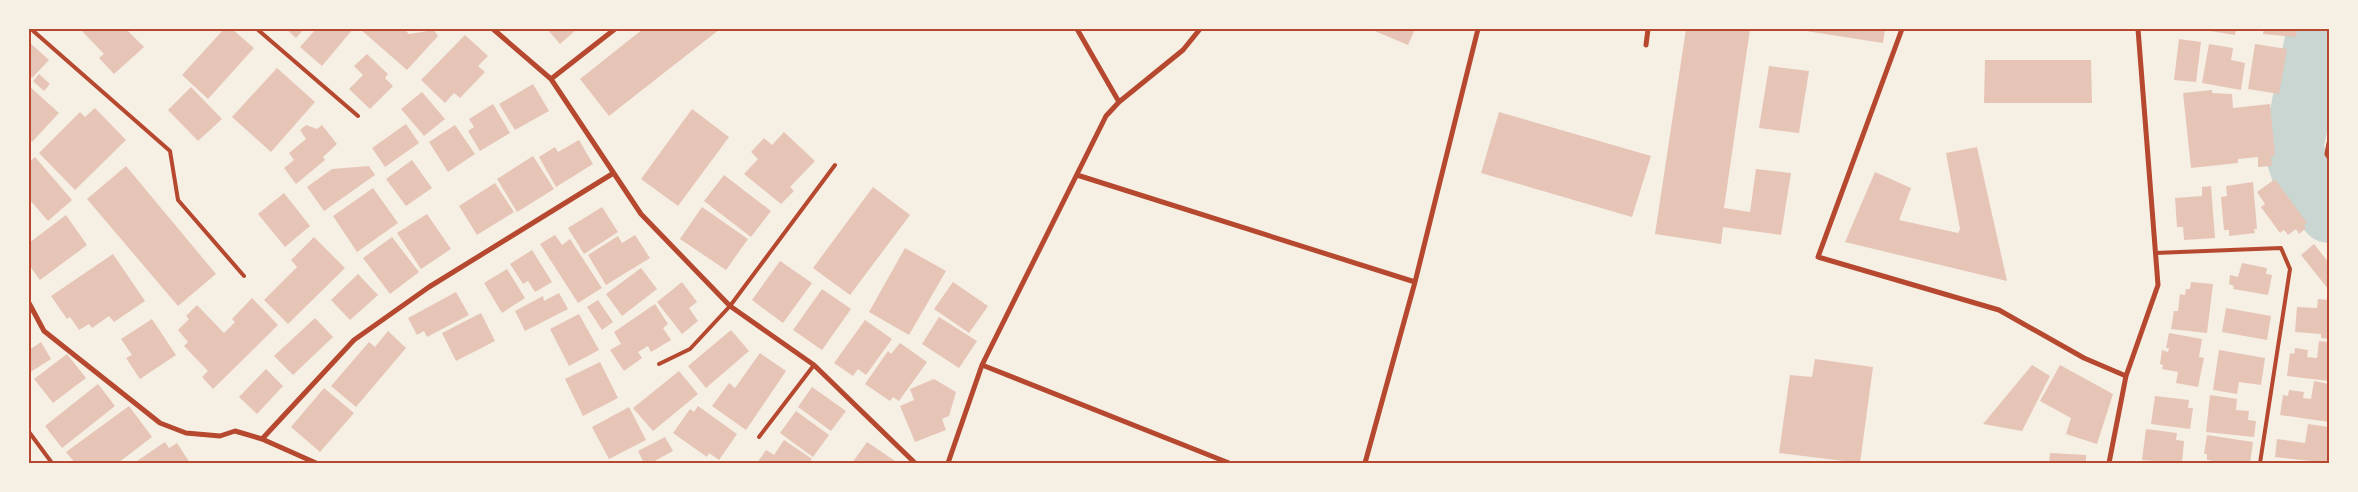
<svg xmlns="http://www.w3.org/2000/svg" width="2358" height="492" viewBox="0 0 2358 492" font-family="Jost,sans-serif">
  <style>
    .lines { fill: none; stroke-linecap: round; stroke-linejoin: round }
    .river { stroke: #c9d6d2; stroke-width: 60 }
    .building { fill: #e6c5b7 }
    .service { stroke: #b5482f; stroke-width: 4 }
    .minor { stroke: #b5482f; stroke-width: 5 }
    .neatline { fill: none; stroke: #b5482f; stroke-width: 2 }
  </style>
  <rect width="100%" height="100%" fill="#f6efe4"/>
  <g class="lines">
    <!-- river -->
    <path class="river" d="M2317,29L2293,148L2303,177L2329,213"/>
  </g>
  <!-- building -->
  <path class="building" d="M80,29H126L144,47L114,74L99,58L104,54Z
    M224,29H232L254,48L208,99L182,75Z
    M286,29H304L296,38Z
    M316,29H353L322,66L300,47Z
    M360,29H404L409,34L434,30L438,36L407,70Z
    M547,29H577L560,44Z
    M643,29H720L609,116L580,79Z
    M1370,29H1415L1408,45Z
    M1686,29H1750L1724,208L1750,212L1756,169L1791,173L1781,235L1723,227L1721,244L1655,234Z
    M1793,29H1885L1883,43Z
    M2198,29H2236L2235,35Z
    M2264,29H2297L2296,37L2263,34Z
    M465,35L488,56L478,66L485,72L460,98L454,93L445,103L421,80Z
    M2179,39L2201,42L2196,82L2174,80Z
    M29,42L49,60L32,78L29,75Z
    M2209,44L2233,48L2231,60L2245,63L2241,90L2202,83Z
    M2255,44L2287,49L2279,94L2248,89Z
    M367,54L388,74L385,78L393,86L370,109L349,89L363,75L354,66Z
    M1985,60H2091L2092,103H1984Z
    M1769,66L1809,71L1799,133L1759,128Z
    M277,68L315,102L271,152L232,117Z
    M39,74L50,84L44,91L33,81Z
    M533,84L549,111L515,130L499,104Z
    M29,86L59,113L32,142L29,138Z
    M191,87L222,119L198,141L168,110Z
    M2212,90V93L2232,94L2233,108L2270,104L2275,155L2271,156L2272,166L2258,167V157L2238,159V163L2191,168L2183,93Z
    M422,92L445,119L424,136L401,109Z
    M493,104L510,133L480,151L468,131L474,127L469,119Z
    M95,108L126,140L75,190L39,153L80,112L85,117Z
    M692,109L729,137L678,206L641,179Z
    M1499,112L1651,156L1632,217L1481,173Z
    M406,124L419,143L385,167L372,148Z
    M306,125L317,129L322,125L337,144L323,157L325,160L296,184L284,168L294,160L289,153L306,139L300,130Z
    M455,125L475,154L448,172L429,142Z
    M784,132L815,161L790,187L794,191L781,204L744,174L758,159L751,152L764,138L772,145Z
    M579,140L593,164L556,187L539,157L555,147L558,152Z
    M1977,147L2007,281L1845,242L1875,172L1911,188L1899,220L1958,233L1960,229L1946,153Z
    M533,156L554,189L517,212L497,179Z
    M35,157L72,200L48,221L29,199V162Z
    M412,160L432,188L406,206L386,179Z
    M126,166L216,274L178,306L87,199Z
    M369,166L375,175L324,211L307,187L332,169Z
    M724,175L771,211L751,237L704,201Z
    M2275,179L2307,223L2304,225L2306,228L2299,234L2296,229L2288,235L2284,230L2280,233L2261,207L2265,204L2257,192Z
    M2253,182L2257,229H2254L2255,233L2229,236V230H2224L2221,197L2227,196L2226,186Z
    M495,183L514,212L477,235L459,206Z
    M2211,186L2215,238L2184,240L2183,227H2177L2175,198L2202,196V187Z
    M873,187L910,215L850,295L813,268Z
    M373,188L398,223L357,252L333,216Z
    M284,193L310,226L285,247L258,214Z
    M602,207L618,232L584,254L568,228Z
    M702,207L748,239L726,270L680,239Z
    M427,214L451,249L421,269L397,233Z
    M66,215L87,245L40,280L29,265V243Z
    M555,235L562,245L570,239L602,288L578,303L540,244Z
    M635,235L650,258L606,285L588,255L618,236L622,243Z
    M314,237L345,268L288,324L264,300L297,267L291,260Z
    M392,237L419,272L390,294L363,258Z
    M2314,244L2329,263V290L2301,255Z
    M905,248L946,271L909,335L869,312Z
    M532,250L552,282L535,292L528,281L523,284L510,264Z
    M113,254L145,301L114,322L109,316L92,328L89,324L79,330L70,317L67,319L51,296Z
    M780,261L812,283L783,323L752,300Z
    M2242,263L2267,268L2266,274L2272,275L2268,295L2233,289L2234,286L2229,284L2230,275L2238,277Z
    M641,268L657,289L622,316L606,294Z
    M507,269L525,298L502,313L484,283Z
    M358,274L378,295L350,320L331,300Z
    M682,282L697,302L689,308L698,321L682,334L657,302Z
    M953,282L988,306L969,333L934,309Z
    M2191,282L2213,284L2207,333L2171,329L2174,311H2178L2180,294L2185,295L2186,289H2190Z
    M822,289L851,309L822,350L793,330Z
    M456,292L469,315L427,337L424,331L417,335L408,318Z
    M559,293L568,309L525,331L515,311L543,296L544,301Z
    M252,298L278,325L213,389L202,377L208,371L184,346L188,342L178,330L189,319L186,316L197,305L224,333L235,322L232,319Z
    M2318,299L2329,300V339L2321,338V334L2295,332L2297,307L2317,308Z
    M598,300L613,322L602,330L587,307Z
    M655,304L668,324L663,328L671,340L651,352L648,346L638,352L642,358L624,371L610,350L621,344L614,332Z
    M2226,308L2271,316L2267,340L2222,332Z
    M481,313L495,341L456,361L442,333Z
    M579,314L599,350L569,366L550,329Z
    M939,317L977,341L959,368L922,344Z
    M315,318L333,337L293,375L274,356Z
    M152,319L176,355L140,379L126,358L132,355L121,339Z
    M865,320L892,339L866,375L858,369L853,376L834,363Z
    M731,330L749,351L706,388L688,366Z
    M388,331L406,348L356,407L331,386L369,342L375,347Z
    M2169,333L2202,339L2199,357L2204,358L2198,387L2176,383L2178,372L2162,369L2163,365L2160,364L2162,350L2168,352L2169,348H2166Z
    M2319,341L2329,342V381L2287,376L2290,353L2294,354L2295,348L2308,350L2307,357L2317,358Z
    M41,342L51,359L29,373V350Z
    M900,343L927,362L899,401L893,397L890,401L865,384L888,351L891,354Z
    M2219,350L2265,358L2261,385L2239,382L2237,394L2213,390Z
    M760,353L786,371L746,430L712,406L729,383L735,388Z
    M67,354L86,378L53,403L34,379Z
    M1815,359L1873,367L1860,463L1779,453L1790,375L1812,377Z
    M600,362L618,398L583,416L565,379Z
    M2032,365L2050,376L2022,431L1983,424Z
    M2060,365L2113,394L2097,444L2066,434L2071,418L2040,401Z
    M266,369L283,386L257,414L239,397Z
    M679,371L698,394L653,431L633,408Z
    M934,379L956,392L949,416L942,419L946,430L915,442L900,406L914,400L910,389Z
    M2314,381L2329,384V422L2280,415L2283,395L2288,396L2289,390L2304,392L2303,398L2311,399Z
    M98,384L115,406L62,448L45,426Z
    M812,387L846,411L831,431L798,407Z
    M324,388L354,413L320,452L291,427Z
    M2210,395L2237,399L2236,410L2249,411L2248,420L2256,421L2254,437L2206,432Z
    M2155,396L2189,400L2188,408H2193L2190,429L2151,424Z
    M129,406L152,437L118,463H75L66,452Z
    M698,406L737,434L719,460L709,453L707,457L673,433L690,409L694,412Z
    M629,407L646,440L609,459L592,427Z
    M796,411L829,435L813,457L780,433Z
    M2308,424L2329,427V463L2275,457L2277,439L2305,443Z
    M2146,429L2177,433L2176,440L2184,441L2182,463L2142,460Z
    M2207,435L2253,442L2250,463H2213V461L2207,460V454H2204Z
    M665,437L673,451L651,463H644L638,451Z
    M784,440L812,459L809,463H757L766,450L774,455Z
    M165,442L169,448L177,443L190,463H134Z
    M867,442L898,463H852Z
    M2050,453L2086,455V463H2049Z"/>
  <g class="lines">
    <!-- service -->
    <path class="service" d="M31,29L170,151L178,200L244,276
      M257,29L358,116
      M2155,253L2281,248L2290,269L2260,463
      M659,364L690,349L730,306L835,165
      M29,432L52,463
      M759,437L814,365"/>
    <!-- minor -->
    <path class="minor" d="M493,29L551,79L641,214L730,306L814,365L915,463
      M1077,29L1119,102
      M1902,29L1818,257L1999,310L2084,358L2126,376
      M1646,45L1648,29
      M551,79L615,29
      M2329,143L2327,154L2329,157
      M1077,175L1415,282
      M29,303L44,331L160,423L186,433L220,436L235,431L262,439L316,463
      M982,365L1229,463
      M262,439L354,340L429,287L612,174
      M948,463L982,365L1106,116L1119,102L1183,50L1200,29
      M1365,463L1415,282L1478,29
      M2109,463L2126,376L2158,285L2138,29"/>
  </g>
  <!-- border -->
  <rect width="2358" height="492" fill="none" stroke="#f6efe4" stroke-width="60"/>
  <rect x="30" y="30" width="2298" height="432" class="neatline"/>
</svg>
